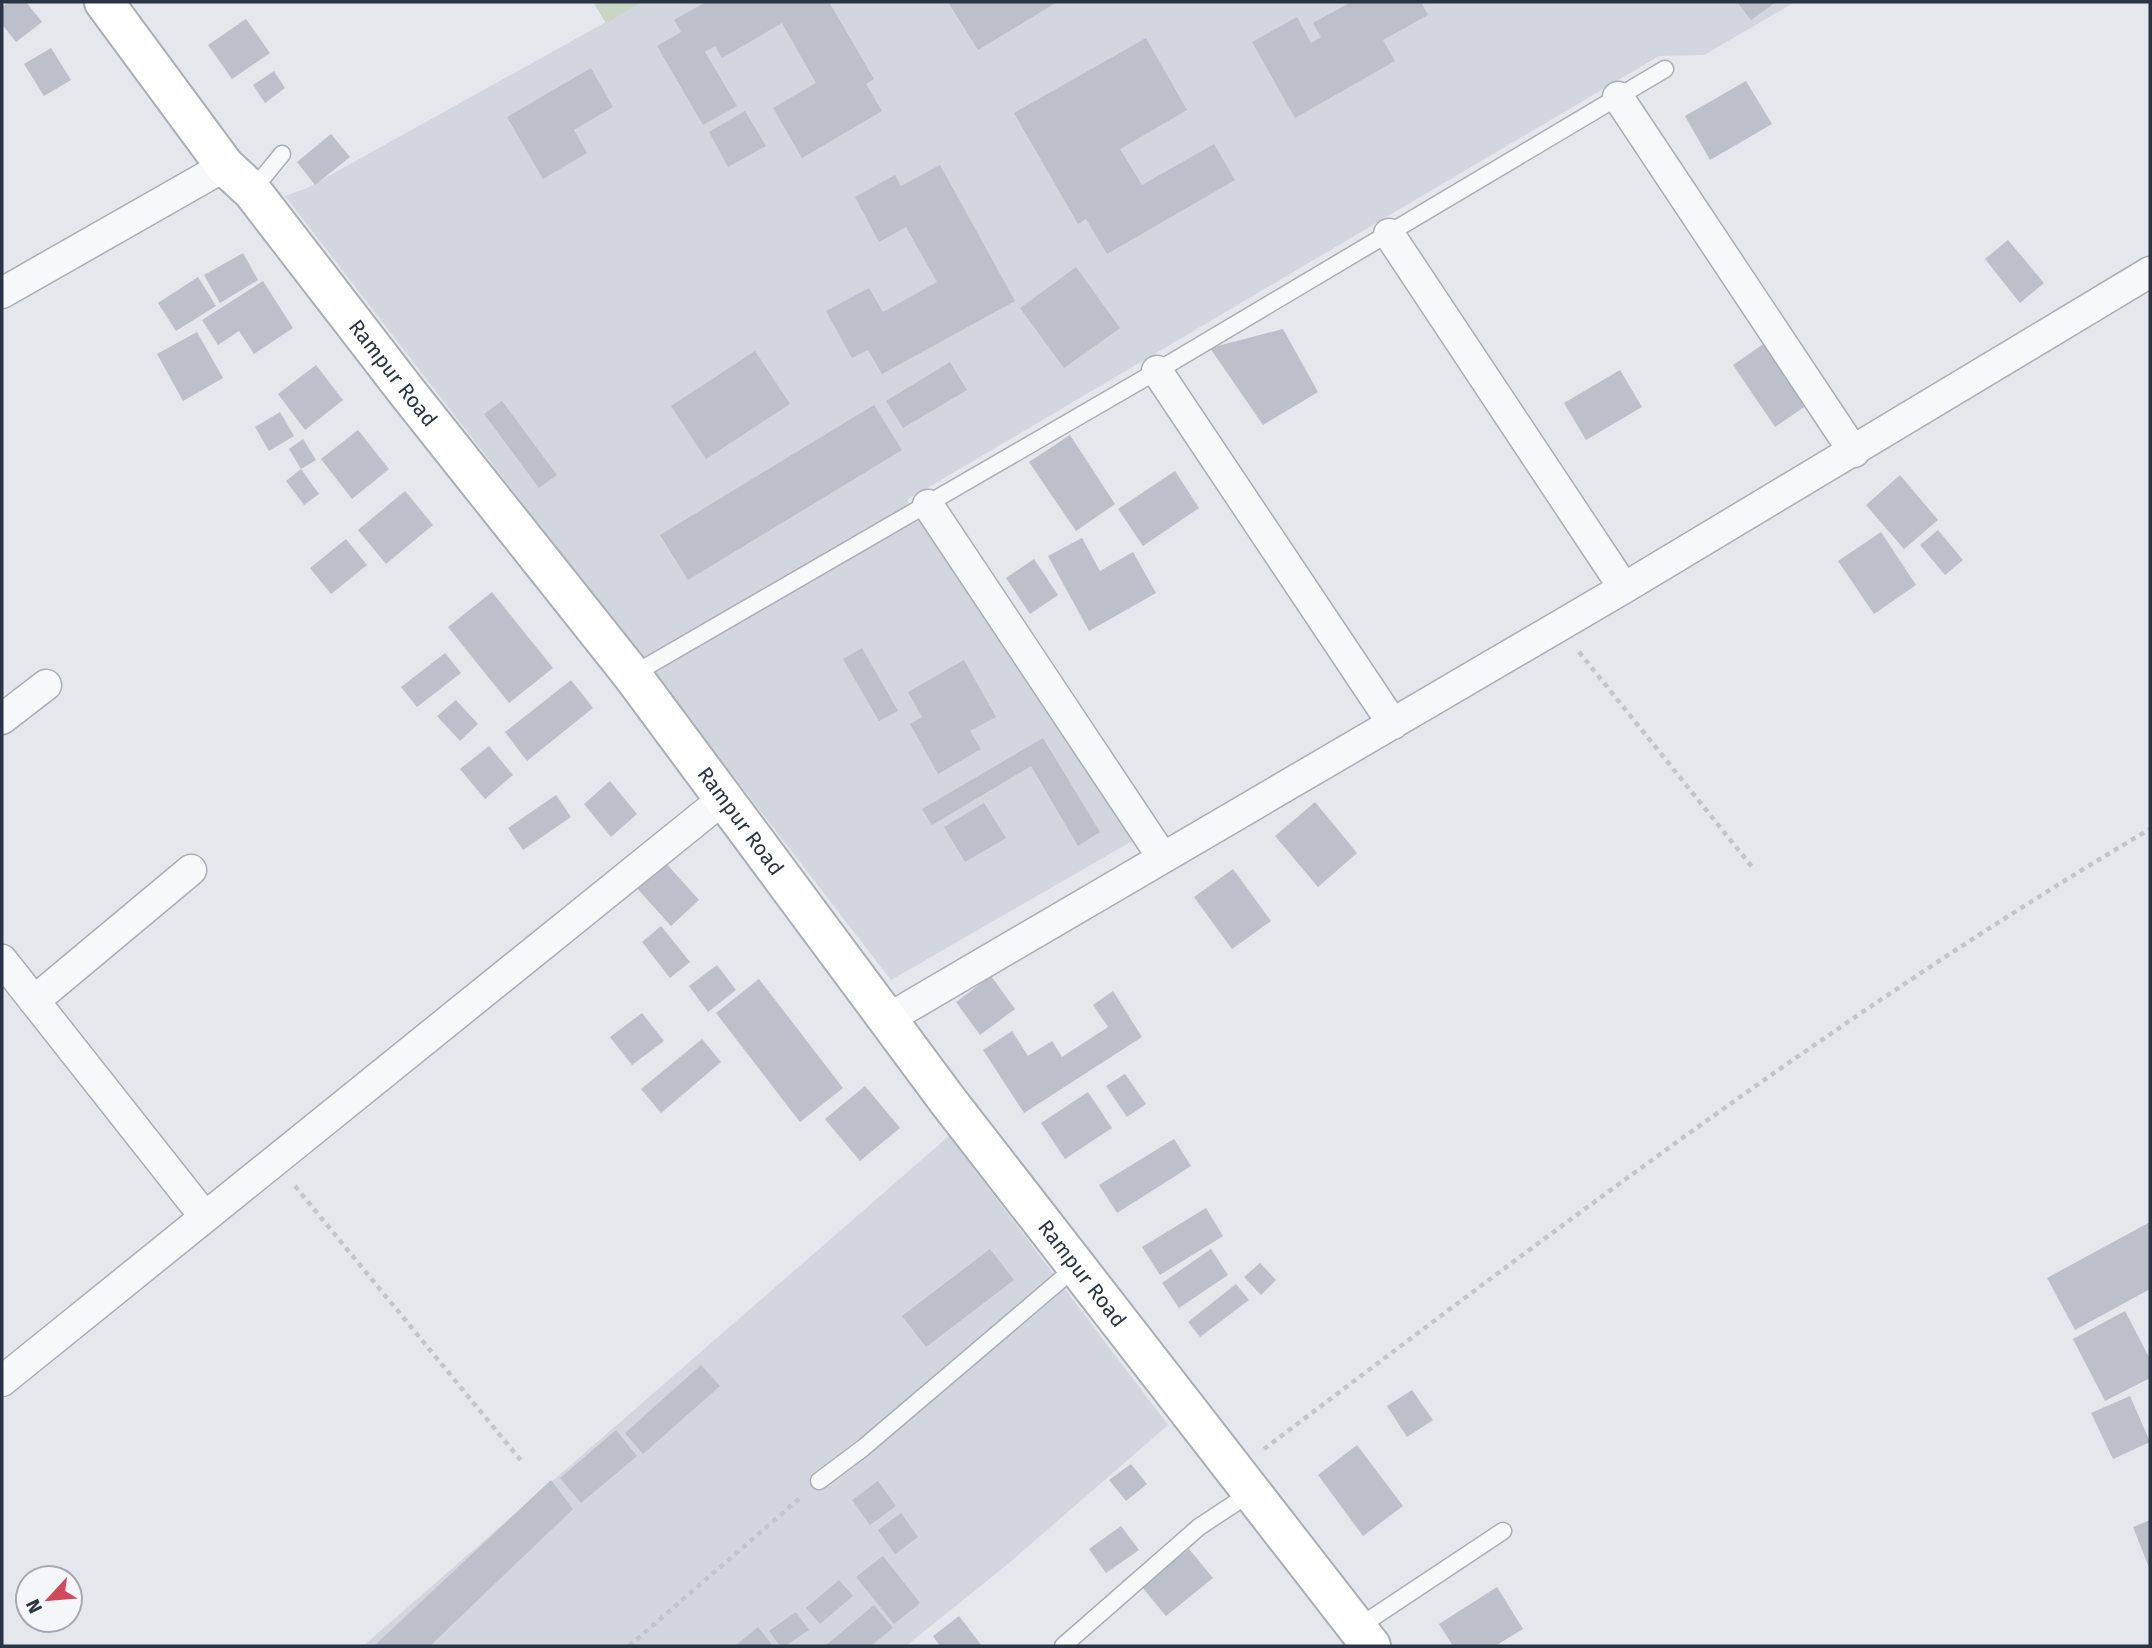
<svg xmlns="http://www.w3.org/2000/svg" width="2152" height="1648" viewBox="0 0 2152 1648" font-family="'Fira Sans',sans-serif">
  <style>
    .built { fill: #d2d6de }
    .green { fill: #c9d6c5 }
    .building { fill: #bbc0ca }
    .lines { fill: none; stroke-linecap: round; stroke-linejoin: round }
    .lane-casing { stroke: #a9aeb7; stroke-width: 19 }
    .street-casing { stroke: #a9aeb7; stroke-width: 33 }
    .secondary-casing { stroke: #a9aeb7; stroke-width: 42 }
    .path { stroke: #c2c5cb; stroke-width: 4.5; stroke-dasharray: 5 5; stroke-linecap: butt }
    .lane { stroke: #f7f8fa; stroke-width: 16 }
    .street { stroke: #f7f8fa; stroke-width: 30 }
    .secondary { stroke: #fff; stroke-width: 38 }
    .labels { text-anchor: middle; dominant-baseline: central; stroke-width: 6; stroke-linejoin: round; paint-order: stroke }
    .street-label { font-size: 21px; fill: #2b3445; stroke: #f4f6f9 }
  </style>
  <rect width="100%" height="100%" fill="#e4e7ec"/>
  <!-- built -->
  <path class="built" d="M642,2H1795L1704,55L1659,56L907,500L1134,840L891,980L285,196L307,188Z
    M949,1136L1168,1425L1009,1563L906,1646H363Z"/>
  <!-- green -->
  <path class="green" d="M593,2H642L606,23Z"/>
  <!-- building -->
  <path class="building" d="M9,2H26L42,22L16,42L2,24V7Z
    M706,2H829L874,79L866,84L882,111L802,158L773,108L816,83L782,23L722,58L715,46L705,52L737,106L703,125L657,46L681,32L674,20Z
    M948,2H1057L978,50Z
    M1351,2H1421L1428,15L1383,40L1395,61L1295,118L1252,42L1297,17L1311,43L1321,37L1313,23Z
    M1737,2H1776L1751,20Z
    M246,19L270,53L232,79L208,45Z
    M1146,38L1187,110L1120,149L1142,185L1214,144L1235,180L1107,254L1086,219L1078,224L1014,113Z
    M51,48L71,80L44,96L24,64Z
    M591,68L613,107L574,130L587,153L543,179L507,117Z
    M274,71L285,88L265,103L253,85Z
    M1746,81L1772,124L1710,160L1685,116Z
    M745,111L766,146L728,167L709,132Z
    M331,134L350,157L315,185L297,162Z
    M940,165L1015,301L882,374L868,350L852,358L826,311L869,288L883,312L937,282L906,227L879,242L855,197L895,175L901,186Z
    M2008,240L2044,283L2020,303L1985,259Z
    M243,253L258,280L220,303L204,275Z
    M1076,267L1120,328L1064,368L1020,308Z
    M198,277L216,306L176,331L158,303Z
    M263,281L293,328L254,354L239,331L218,345L202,320Z
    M1283,329L1318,392L1263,425L1210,348Z
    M197,332L223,378L183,401L157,354Z
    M1765,343L1807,405L1775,427L1733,365Z
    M755,351L790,404L706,459L671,406Z
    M950,362L967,390L903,428L886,401Z
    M316,365L343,400L305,430L278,394Z
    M1620,370L1642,407L1586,440L1564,403Z
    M502,401L557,475L539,488L484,414Z
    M874,405L902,450L688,580L660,535Z
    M280,412L294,436L269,451L255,427Z
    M358,430L389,469L352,499L321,459Z
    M1070,435L1115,504L1076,531L1029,462Z
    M303,439L316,460L301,469L289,449Z
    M301,469L319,494L304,505L286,481Z
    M1175,471L1199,508L1143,546L1118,509Z
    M1900,475L1938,520L1904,549L1866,505Z
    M405,491L433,525L386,564L358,530Z
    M1938,530L1963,560L1945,575L1920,545Z
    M1881,532L1916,585L1874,614L1838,561Z
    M1082,538L1100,571L1133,552L1156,593L1089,631L1048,556Z
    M346,539L367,565L331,594L310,568Z
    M1034,559L1058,595L1030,614L1006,578Z
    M492,592L553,668L509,703L448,627Z
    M862,648L898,711L879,721L843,659Z
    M445,653L461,673L417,707L401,687Z
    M964,660L996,717L970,731L981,749L938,774L910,724L922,717L908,692Z
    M571,680L593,708L527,761L505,732Z
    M456,700L478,724L460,741L437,716Z
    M1043,738L1100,832L1078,846L1031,766L932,825L922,809Z
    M489,746L513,775L485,799L460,769Z
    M610,781L637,814L611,837L584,804Z
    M556,795L571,817L523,850L508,828Z
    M1315,802L1357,853L1318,887L1275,836Z
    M984,803L1006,838L965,862L944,827Z
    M663,860L699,900L671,926L635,886Z
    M1233,869L1271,921L1232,949L1194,897Z
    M661,926L690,962L670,978L642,942Z
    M717,965L736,990L708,1012L689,986Z
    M991,976L1015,1009L980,1035L956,1002Z
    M759,979L843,1088L800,1122L716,1013Z
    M1113,991L1142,1037L1024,1113L983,1050L1012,1031L1028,1056L1052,1041L1062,1057L1108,1027L1093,1005Z
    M642,1013L664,1041L632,1065L610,1037Z
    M702,1039L721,1062L661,1113L641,1089Z
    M1125,1074L1146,1104L1127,1117L1106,1086Z
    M865,1086L900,1128L860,1161L825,1119Z
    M1088,1092L1112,1128L1065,1159L1041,1123Z
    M1174,1139L1191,1166L1117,1213L1099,1185Z
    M1206,1208L1223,1236L1160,1275L1142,1247Z
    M2150,1222V1289L2075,1330L2047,1278Z
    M990,1249L1014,1280L926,1347L902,1316Z
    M1211,1249L1228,1275L1179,1308L1162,1283Z
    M1260,1263L1276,1280L1261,1295L1244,1277Z
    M1236,1284L1249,1300L1200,1337L1188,1322Z
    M2125,1311L2150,1359V1378L2105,1401L2073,1339Z
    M701,1365L720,1386L643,1454L625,1433Z
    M1412,1390L1433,1420L1407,1437L1387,1406Z
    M2130,1396L2150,1442L2113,1459L2091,1413Z
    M616,1430L637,1456L581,1503L560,1478Z
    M1357,1445L1403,1506L1363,1536L1318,1475Z
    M1131,1464L1147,1484L1126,1501L1109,1480Z
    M551,1480L573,1509L430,1646H374Z
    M878,1481L896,1506L870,1525L852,1500Z
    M901,1513L918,1537L895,1554L878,1530Z
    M2150,1520V1570L2133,1527Z
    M1121,1526L1139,1550L1106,1573L1089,1549Z
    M1189,1549L1213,1578L1166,1616L1142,1587Z
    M883,1556L920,1603L894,1624L856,1577Z
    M839,1580L853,1596L820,1624L806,1608Z
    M1497,1587L1523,1629L1495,1646H1453L1439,1624Z
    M874,1605L893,1628L871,1646H825Z
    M796,1612L809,1630L785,1646H780L769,1631Z
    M959,1616L982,1646H940L933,1636Z
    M758,1627L773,1646H735Z"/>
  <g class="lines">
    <defs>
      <path id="lane" d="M252,191L282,154
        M632,675L1157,371L1665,69
        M819,1481L863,1448L1077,1266
        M1357,1628L1503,1531
        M1063,1646L1199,1527L1252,1492"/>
      <path id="street" d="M1618,97L1854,452
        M1389,234L1624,588
        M2,293L225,166
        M1157,371L1393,724
        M928,505L1163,858
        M2,719L46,685
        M2,960L205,1217
        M34,1001L191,870
        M886,1020L1624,588L2150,272
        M2,1381L722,800"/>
      <g id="secondary">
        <path id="s1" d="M104,2L225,166L252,191L407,392L632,675L948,1101L1371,1646"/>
      </g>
    </defs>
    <!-- lane casing -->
    <use href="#lane" class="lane-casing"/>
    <!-- street casing -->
    <use href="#street" class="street-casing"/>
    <!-- secondary casing -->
    <use href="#secondary" class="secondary-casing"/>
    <!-- path -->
    <path class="path" d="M1579,652L1753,868
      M295,1186L523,1463
      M1264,1449C1552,1232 1839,1013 2150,829
      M629,1646L800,1498"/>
    <!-- lane -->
    <use href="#lane" class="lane"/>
    <!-- street -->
    <use href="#street" class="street"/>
    <!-- secondary -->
    <use href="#secondary" class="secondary"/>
  </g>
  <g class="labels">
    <!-- street labels -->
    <g class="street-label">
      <text stroke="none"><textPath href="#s1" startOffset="471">Rampur Road</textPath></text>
      <text stroke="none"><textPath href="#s1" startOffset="1038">Rampur Road</textPath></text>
      <text stroke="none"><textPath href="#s1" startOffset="1605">Rampur Road</textPath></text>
    </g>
  </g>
  <!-- border -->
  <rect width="2152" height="1648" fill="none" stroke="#2b3445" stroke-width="7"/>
  <!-- north arrow -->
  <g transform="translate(49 1599) rotate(244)"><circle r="33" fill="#f4f6f9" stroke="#a4a8b1" stroke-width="2"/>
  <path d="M0-5L12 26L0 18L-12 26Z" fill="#d1495b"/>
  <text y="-10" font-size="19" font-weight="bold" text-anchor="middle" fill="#2b3445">N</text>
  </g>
</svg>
